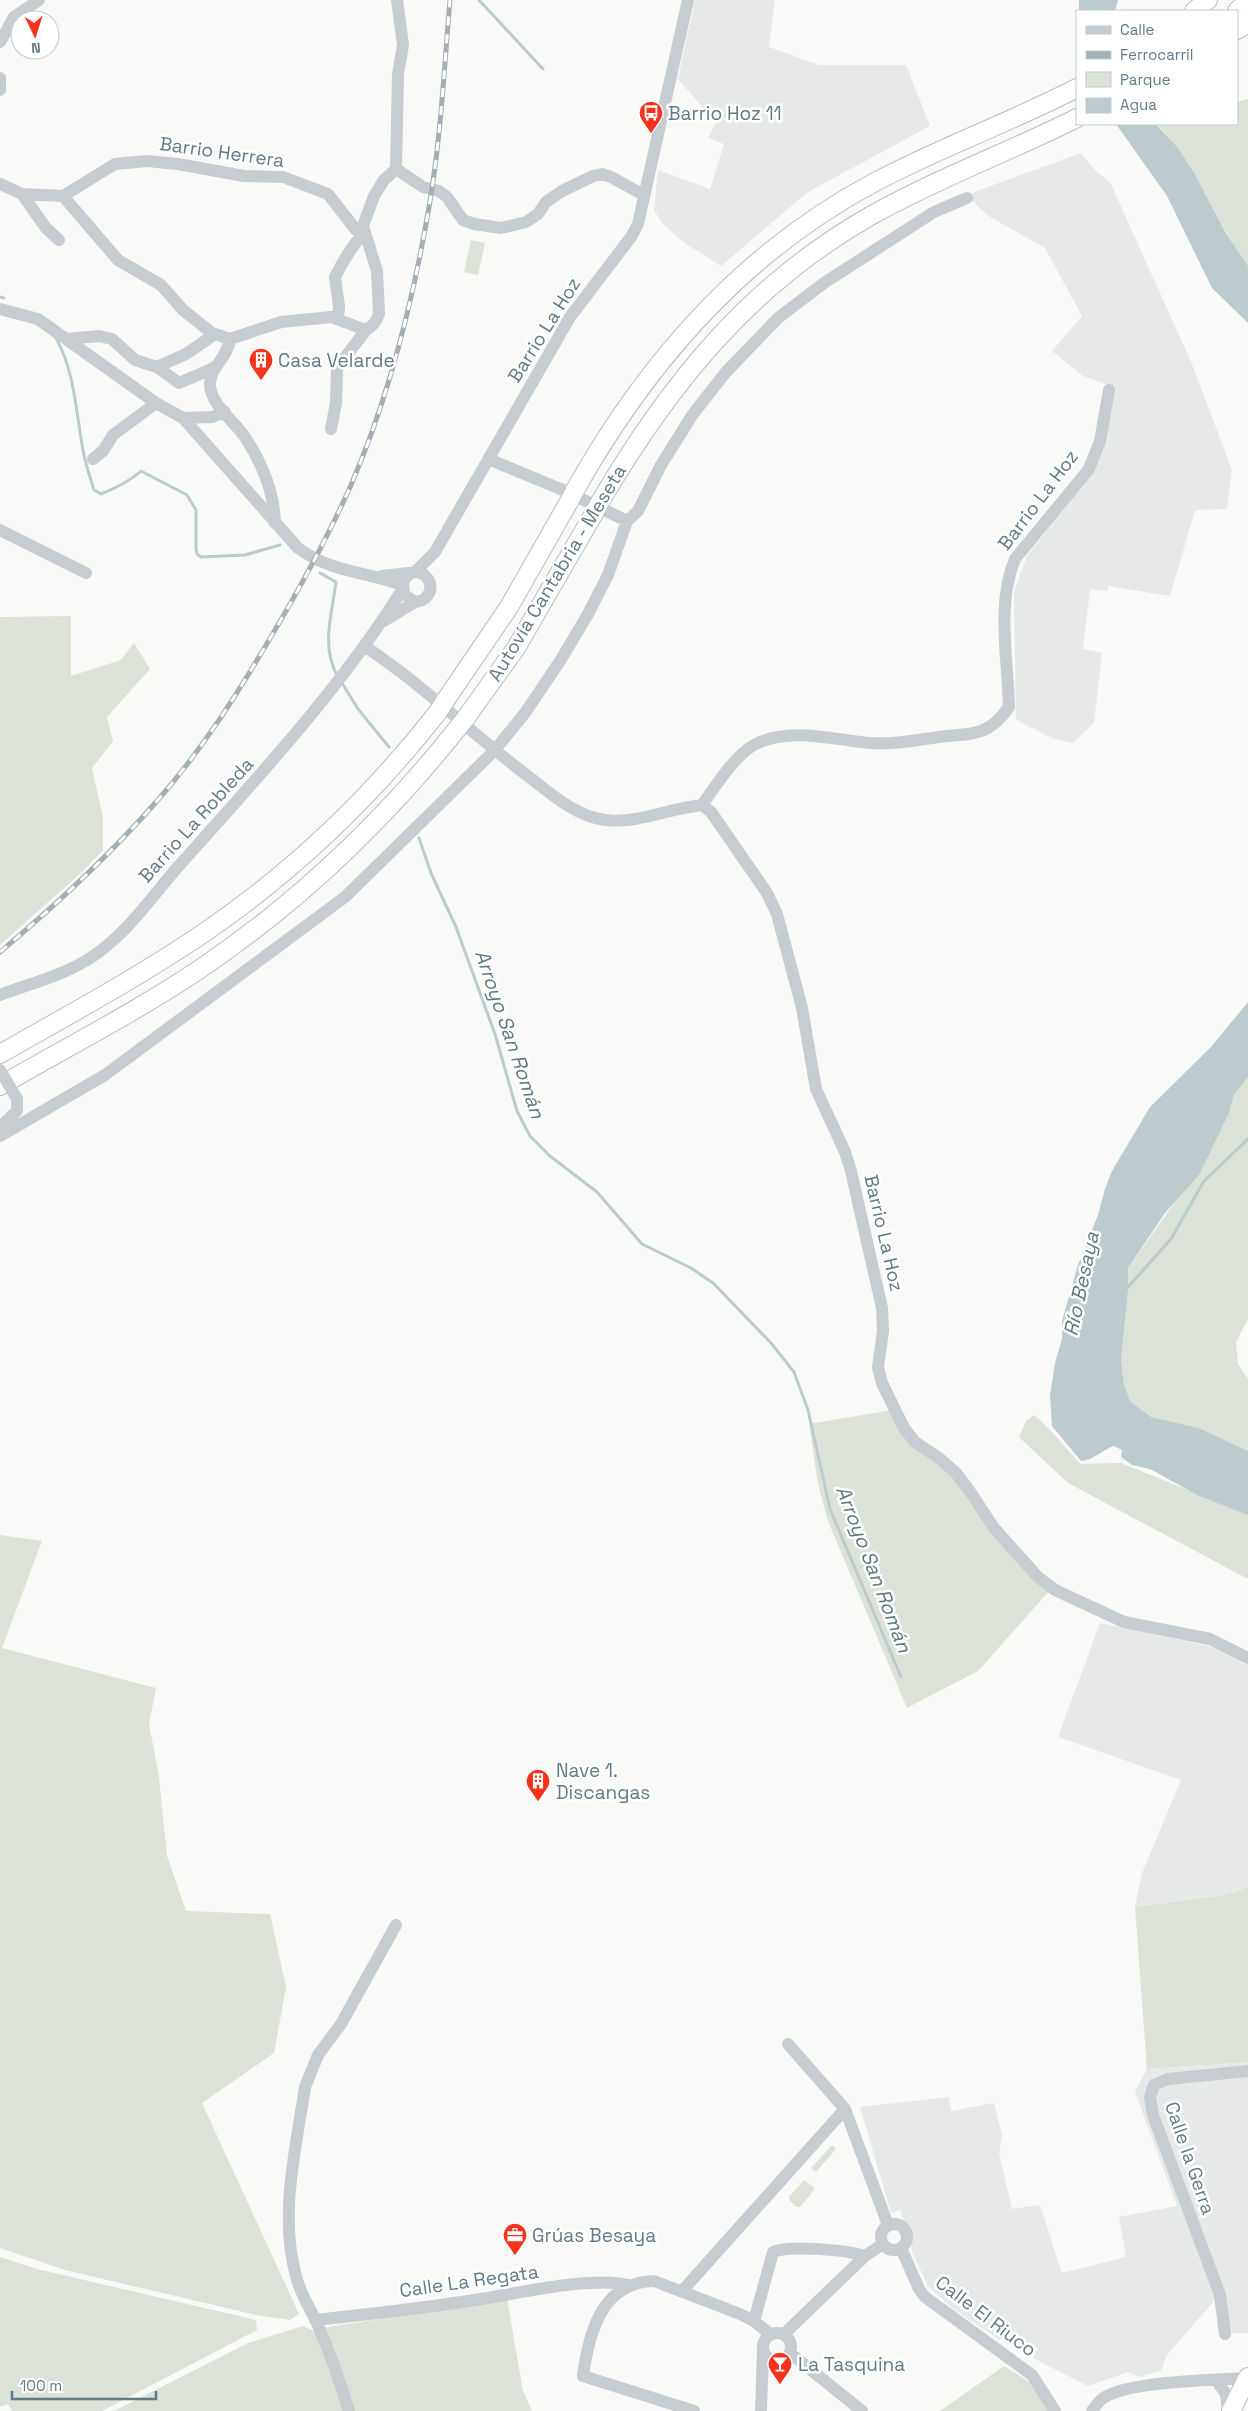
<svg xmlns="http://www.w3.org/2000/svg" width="1248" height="2411" viewBox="0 0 1248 2411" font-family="'Space Grotesk',sans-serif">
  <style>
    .built { fill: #e7e9e8 }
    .green { fill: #dce2d7 }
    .water { fill: #bcccce }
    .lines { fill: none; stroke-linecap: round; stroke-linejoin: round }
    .stream { stroke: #bcccce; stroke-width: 3 }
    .highway-casing { stroke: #b9bec1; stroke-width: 20 }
    .minor { stroke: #c6cccf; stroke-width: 12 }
    .highway { stroke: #fff; stroke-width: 18 }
    .rail-casing { stroke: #a4aeb3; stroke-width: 5 }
    .rail { stroke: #fff; stroke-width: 3; stroke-dasharray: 9; stroke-linecap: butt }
    .highway-bridge-casing { stroke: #b9bec1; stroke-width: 20; stroke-linecap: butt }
    .minor-bridge { stroke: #c6cccf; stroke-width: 12 }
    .highway-bridge { stroke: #fff; stroke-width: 18 }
    .labels { text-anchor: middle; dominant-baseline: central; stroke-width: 5; stroke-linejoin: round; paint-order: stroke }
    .poi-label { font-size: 19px; fill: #617a85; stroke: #fff; text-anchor: start }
    .street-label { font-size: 19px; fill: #617a85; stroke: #fff }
    .water-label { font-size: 20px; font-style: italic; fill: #5c797e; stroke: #fff }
  </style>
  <rect width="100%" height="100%" fill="#f9f9f7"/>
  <!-- built -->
  <path class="built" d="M695,0H775L769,47L819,65H906L930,126L808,192L721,266L683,242L663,224L654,210L658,170L710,189L724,144L708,138L716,123L678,79Z
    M1081,153L1096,171L1110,182L1192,364L1232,470L1227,509L1195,510L1170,596L1108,586V591L1090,589L1083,649L1102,653L1094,723L1073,743L1054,739L1016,720L1014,593L1027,556L1097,466L1114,387L1083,376L1052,351L1082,316L1045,248L990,217L972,201L969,194Z
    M1100,1623L1219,1648L1248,1665V1887L1225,1895L1135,1907L1142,1873L1181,1780L1058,1737Z
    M1248,2062V2333H1221L1215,2300L1167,2355L1161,2371L1139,2377L1128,2372L1088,2386L1033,2358L1038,2348L1005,2331L1000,2340L953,2309L928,2286L913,2254L900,2210L891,2213L860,2107L949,2097L951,2111L994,2103L1002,2135L999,2153L1012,2209L1040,2205L1062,2273L1126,2257L1119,2217L1177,2206L1135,2092L1147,2069Z"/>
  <!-- green -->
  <path class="green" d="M1248,99V266C1215,220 1196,165 1157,124H1237V102Z
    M471,240L485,243L478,275L464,272Z
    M71,616V676L121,660L134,643L150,669L107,717L113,741L92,768L103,818V850L81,873L0,945V617Z
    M1248,1077V1319L1236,1342L1238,1364L1248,1379V1451L1199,1428L1151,1417L1130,1401L1124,1384L1121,1360L1128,1291V1268L1180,1195L1219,1133L1229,1113L1234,1095Z
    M892,1410L948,1470L1049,1591L978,1671L907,1708L828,1521L818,1484L809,1424Z
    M1034,1415C1052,1430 1065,1448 1081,1464L1121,1463L1248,1514V1579L1068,1483L1019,1437L1026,1421Z
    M0,1535L42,1541L2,1648L156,1688L149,1724L159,1777L167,1856L186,1911L270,1914L286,1987L274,2053L202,2103L299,2314L290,2320L256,2315L65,2270L0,2248Z
    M1248,1887V2062L1147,2069L1135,1907L1225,1895Z
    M832,2145L836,2149L816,2172L811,2168Z
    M804,2180L814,2187V2190L800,2207H797L790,2201L789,2197Z
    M0,2257L37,2269L256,2320L257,2330L102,2411H12L8,2404L0,2407Z
    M507,2299L523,2391L532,2411H350L322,2328Z
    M303,2326L316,2332L345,2411H114L248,2343Z
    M1004,2366L1034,2385L1052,2411H940Z"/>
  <!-- water -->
  <path class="water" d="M1079,0H1118L1115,11H1079Z
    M1116,124H1156L1178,148L1194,173L1226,233L1248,266V323L1212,288L1167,196Z
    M1248,1002V1077L1234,1095L1229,1113L1199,1175L1165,1213L1128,1268V1291L1121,1360L1124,1384L1130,1401L1151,1417L1199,1428L1248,1451V1515L1197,1495L1150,1469L1132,1465L1121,1457L1122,1450L1114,1446C1101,1450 1095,1460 1081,1461L1052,1426L1050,1396L1055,1363L1062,1339V1321L1078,1265L1098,1215L1105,1189L1112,1171L1150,1107L1211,1047Z"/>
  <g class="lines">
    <!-- stream -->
    <path class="stream" d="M479,0L543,69
      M0,297L4,298
      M56,338C75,372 76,413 83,450C85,463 90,477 94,490L101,494C116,488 129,482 141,471L187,495L196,510V549L197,554L201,557L245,555L280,545
      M320,573L336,582C332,613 321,647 337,675
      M342,683L358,709L389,747
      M419,838L431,873L456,927L495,1034L517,1111L530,1136L550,1156L597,1192L642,1244L691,1268L713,1283L771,1343L794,1372L808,1410L830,1509L901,1677
      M1126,1287H1128L1171,1239L1204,1181L1248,1139"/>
    <defs>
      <path id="highway" d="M1194,11L1208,0
        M1237,11L1248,1
        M1237,30L1248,23
        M574,492C646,363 743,252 875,182C941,147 1011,122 1077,88
        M600,502C670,383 750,284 872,215C938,178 1009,152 1077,118
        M445,701L509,607L570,500
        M465,719L516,648L593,515
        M0,1054C70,1014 141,976 208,930C295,870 373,795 438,712
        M0,1086C67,1047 136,1012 200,969C299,902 383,822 457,729
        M1231,2411L1248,2377"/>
    </defs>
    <!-- highway casing -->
    <use href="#highway" class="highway-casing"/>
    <!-- minor -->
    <path class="minor" d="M0,42L14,17L39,0
      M0,78V90
      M396,169L423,187L439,191L447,197L463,220L474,224L501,228L526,222L538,214L546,202L562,191L593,176L602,174L611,177L644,195
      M0,184L22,194L63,196L118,260L161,285L183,310L212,333L230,339
      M22,194L46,228L59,240
      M63,196L115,164L147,161L178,164L244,176L283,177L328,194L356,230L364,234C354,242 341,265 335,277L339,306L338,318
      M0,309L38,319L156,403L183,418L298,548C332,573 364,571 402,585
      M67,339L99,336L112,339L135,360L157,367L179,383L216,367
      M157,367L186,354L215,334
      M183,418L212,417L225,412
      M331,429L336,403L337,368L366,330
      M93,459L103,451L113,435L156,403
      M488,459L563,490L627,521
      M275,523C274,492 262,463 245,437C234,421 209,403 210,383C211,366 227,359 230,339L281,322L331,317L366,330C373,326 376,322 379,314L377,271L363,226L374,196L384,180L396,169L398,74L403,45L397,0
      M0,530L86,573
      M415,572L435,552L570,317L631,237L638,224L688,0
      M382,576L418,572C436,578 434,600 415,602L404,594L403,581L409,574
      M384,621L415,602
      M364,646C421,683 470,732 524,773C549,792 574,816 605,820C638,824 670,808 702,805L711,812L767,893L777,914L802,1008L816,1089L845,1152L851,1171L882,1308L883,1331L878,1367L882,1383L904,1428L915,1442L939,1458L956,1473L969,1490L994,1528L1038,1577L1055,1590L1124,1622L1210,1639L1248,1658
      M702,805C715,787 735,755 754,745C789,726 834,740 871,743C897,745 921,739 947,736C957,735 970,735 981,731C993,727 1002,717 1009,707C1008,659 996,604 1015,559L1089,469L1100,441L1109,390
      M0,995C29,984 61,976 87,960C124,938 149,900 177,868C256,779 338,692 402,590
      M0,1127L17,1111V1099
      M0,1136L105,1075L345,897L494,751L525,713L560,661L588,614L608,575L627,521L638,511L661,465L693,414L726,372L778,318L824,283L934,212L967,198
      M788,2044L845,2109L888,2225
      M881 2237a13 13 0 1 1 26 0a13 13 0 1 1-26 0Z
      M901,2248L919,2289L925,2297L1032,2375L1055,2411
      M683,2290L845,2109
      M315,2320C371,2314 426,2308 481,2299C520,2293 592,2276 628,2285
      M754,2321L773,2252C789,2245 848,2250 865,2256
      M763 2347a14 14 0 1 1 28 0a14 14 0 1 1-28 0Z
      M784,2334L865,2256L883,2244
      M1225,2334L1220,2295L1153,2115L1150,2097L1154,2085L1168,2079L1248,2071
      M790,2353L862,2411
      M1217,2381L1226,2394L1228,2411
      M349,2411C340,2381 329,2350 316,2321C309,2306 300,2293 296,2276C279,2215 296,2148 305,2087L318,2055L341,2024L396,1925
      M694,2411L583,2376C589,2332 602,2282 654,2281L740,2314L754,2321L770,2334
      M761,2411L763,2350
      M1092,2411C1096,2406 1099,2400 1105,2397C1131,2381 1215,2380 1247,2378"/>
    <!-- highway -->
    <use href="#highway" class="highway"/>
    <defs>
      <path id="rail" d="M0,952C56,905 109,856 157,801C202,750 238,693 272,635C301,586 328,537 351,485C389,397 413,301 429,207C441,138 444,69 450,0"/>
    </defs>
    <!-- rail casing -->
    <use href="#rail" class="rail-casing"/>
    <!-- rail -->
    <use href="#rail" class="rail"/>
    <defs>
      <path id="highway-bridge" d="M570,500L574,492
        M593,515L600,502
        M438,712L445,701
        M457,729L465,719"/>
    </defs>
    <!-- highway-bridge casing -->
    <use href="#highway-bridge" class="highway-bridge-casing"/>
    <!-- minor-bridge -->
    <path class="minor-bridge" d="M0,1070L17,1099"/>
    <!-- highway-bridge -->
    <use href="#highway-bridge" class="highway-bridge"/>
  </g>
  <!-- icons -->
  <defs>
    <symbol id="bus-pin" viewBox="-11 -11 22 30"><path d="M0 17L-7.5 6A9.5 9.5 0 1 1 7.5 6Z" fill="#f5321b" stroke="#fff"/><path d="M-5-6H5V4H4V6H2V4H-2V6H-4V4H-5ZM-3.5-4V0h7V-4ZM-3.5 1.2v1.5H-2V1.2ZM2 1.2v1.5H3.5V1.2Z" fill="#fff"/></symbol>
    <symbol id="building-pin" viewBox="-11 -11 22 30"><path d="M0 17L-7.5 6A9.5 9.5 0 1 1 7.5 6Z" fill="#f5321b" stroke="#fff"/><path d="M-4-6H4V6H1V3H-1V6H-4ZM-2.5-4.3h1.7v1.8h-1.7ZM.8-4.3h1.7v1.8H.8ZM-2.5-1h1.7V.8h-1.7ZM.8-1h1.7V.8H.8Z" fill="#fff"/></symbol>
    <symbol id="office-pin" viewBox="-11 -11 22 30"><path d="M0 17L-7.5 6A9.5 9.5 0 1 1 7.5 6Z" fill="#f5321b" stroke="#fff"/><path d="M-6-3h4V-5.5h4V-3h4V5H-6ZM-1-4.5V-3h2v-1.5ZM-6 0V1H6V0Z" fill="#fff"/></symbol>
    <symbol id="bar-pin" viewBox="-11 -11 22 30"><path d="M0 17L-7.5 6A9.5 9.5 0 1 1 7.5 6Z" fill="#f5321b" stroke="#fff"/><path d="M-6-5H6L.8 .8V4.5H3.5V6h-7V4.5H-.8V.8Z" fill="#fff"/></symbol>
  </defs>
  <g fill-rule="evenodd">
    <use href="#bus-pin" x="637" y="99" width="28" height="38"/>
    <use href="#building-pin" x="247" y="346" width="28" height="38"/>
    <use href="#building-pin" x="524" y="1767" width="28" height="38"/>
    <use href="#office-pin" x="501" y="2221" width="28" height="38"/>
    <use href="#bar-pin" x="766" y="2350" width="28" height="38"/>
  </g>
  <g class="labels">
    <!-- poi labels -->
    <g class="poi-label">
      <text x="668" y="113">Barrio Hoz 11</text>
      <text x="278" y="360">Casa Velarde</text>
      <text x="556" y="1770">Nave 1.<tspan x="556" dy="22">Discangas</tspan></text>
      <text x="532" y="2235">Grúas Besaya</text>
      <text x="798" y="2364">La Tasquina</text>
    </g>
    <!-- street labels -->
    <g class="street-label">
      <text transform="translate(222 152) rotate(8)">Barrio Herrera</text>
      <text transform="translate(544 330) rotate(-58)">Barrio La Hoz</text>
      <text transform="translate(1038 500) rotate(-53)">Barrio La Hoz</text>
      <text transform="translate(557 573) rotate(-59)">Autovía Cantabria - Meseta</text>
      <text transform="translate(196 820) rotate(-48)">Barrio La Robleda</text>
      <text transform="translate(884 1233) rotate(77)">Barrio La Hoz</text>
      <text transform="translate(1190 2158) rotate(71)">Calle la Gerra</text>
      <text transform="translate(469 2281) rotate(-8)">Calle La Regata</text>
      <text transform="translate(986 2316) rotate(37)">Calle El Riuco</text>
    </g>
    <!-- water labels -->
    <g class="water-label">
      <text transform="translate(510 1034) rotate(71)">Arroyo San Román</text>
      <text transform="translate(1081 1284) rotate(-78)">Río Besaya</text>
      <text transform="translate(874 1569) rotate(69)">Arroyo San Román</text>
    </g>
  </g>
  <!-- legend -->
  <rect x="1076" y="10" width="162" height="115" fill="#ffffff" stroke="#c0cace"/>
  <rect x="1086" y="26" width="25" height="8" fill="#c6cccf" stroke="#c0cace"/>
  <text x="1120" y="35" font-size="15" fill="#617a85">Calle</text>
  <rect x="1086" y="51" width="25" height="8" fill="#a4aeb3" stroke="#c0cace"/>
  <text x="1120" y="60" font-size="15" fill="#617a85">Ferrocarril</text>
  <rect x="1086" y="72" width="25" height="15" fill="#dce2d7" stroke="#c0cace"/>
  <text x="1120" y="85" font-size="15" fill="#617a85">Parque</text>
  <rect x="1086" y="98" width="25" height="15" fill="#bcccce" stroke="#c0cace"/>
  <text x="1120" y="110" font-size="15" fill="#617a85">Agua</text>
  <!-- north arrow -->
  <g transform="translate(35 35) rotate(176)"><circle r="24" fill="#ffffff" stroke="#c0cace"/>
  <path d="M0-4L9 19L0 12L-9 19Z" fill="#f5321b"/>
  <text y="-8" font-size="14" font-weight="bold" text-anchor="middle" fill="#617a85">N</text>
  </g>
  <!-- scale -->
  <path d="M12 2391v8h144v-8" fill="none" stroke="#617a85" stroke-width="2.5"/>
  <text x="20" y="2391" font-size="15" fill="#617a85" stroke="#ffffff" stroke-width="4" paint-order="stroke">100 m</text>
</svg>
